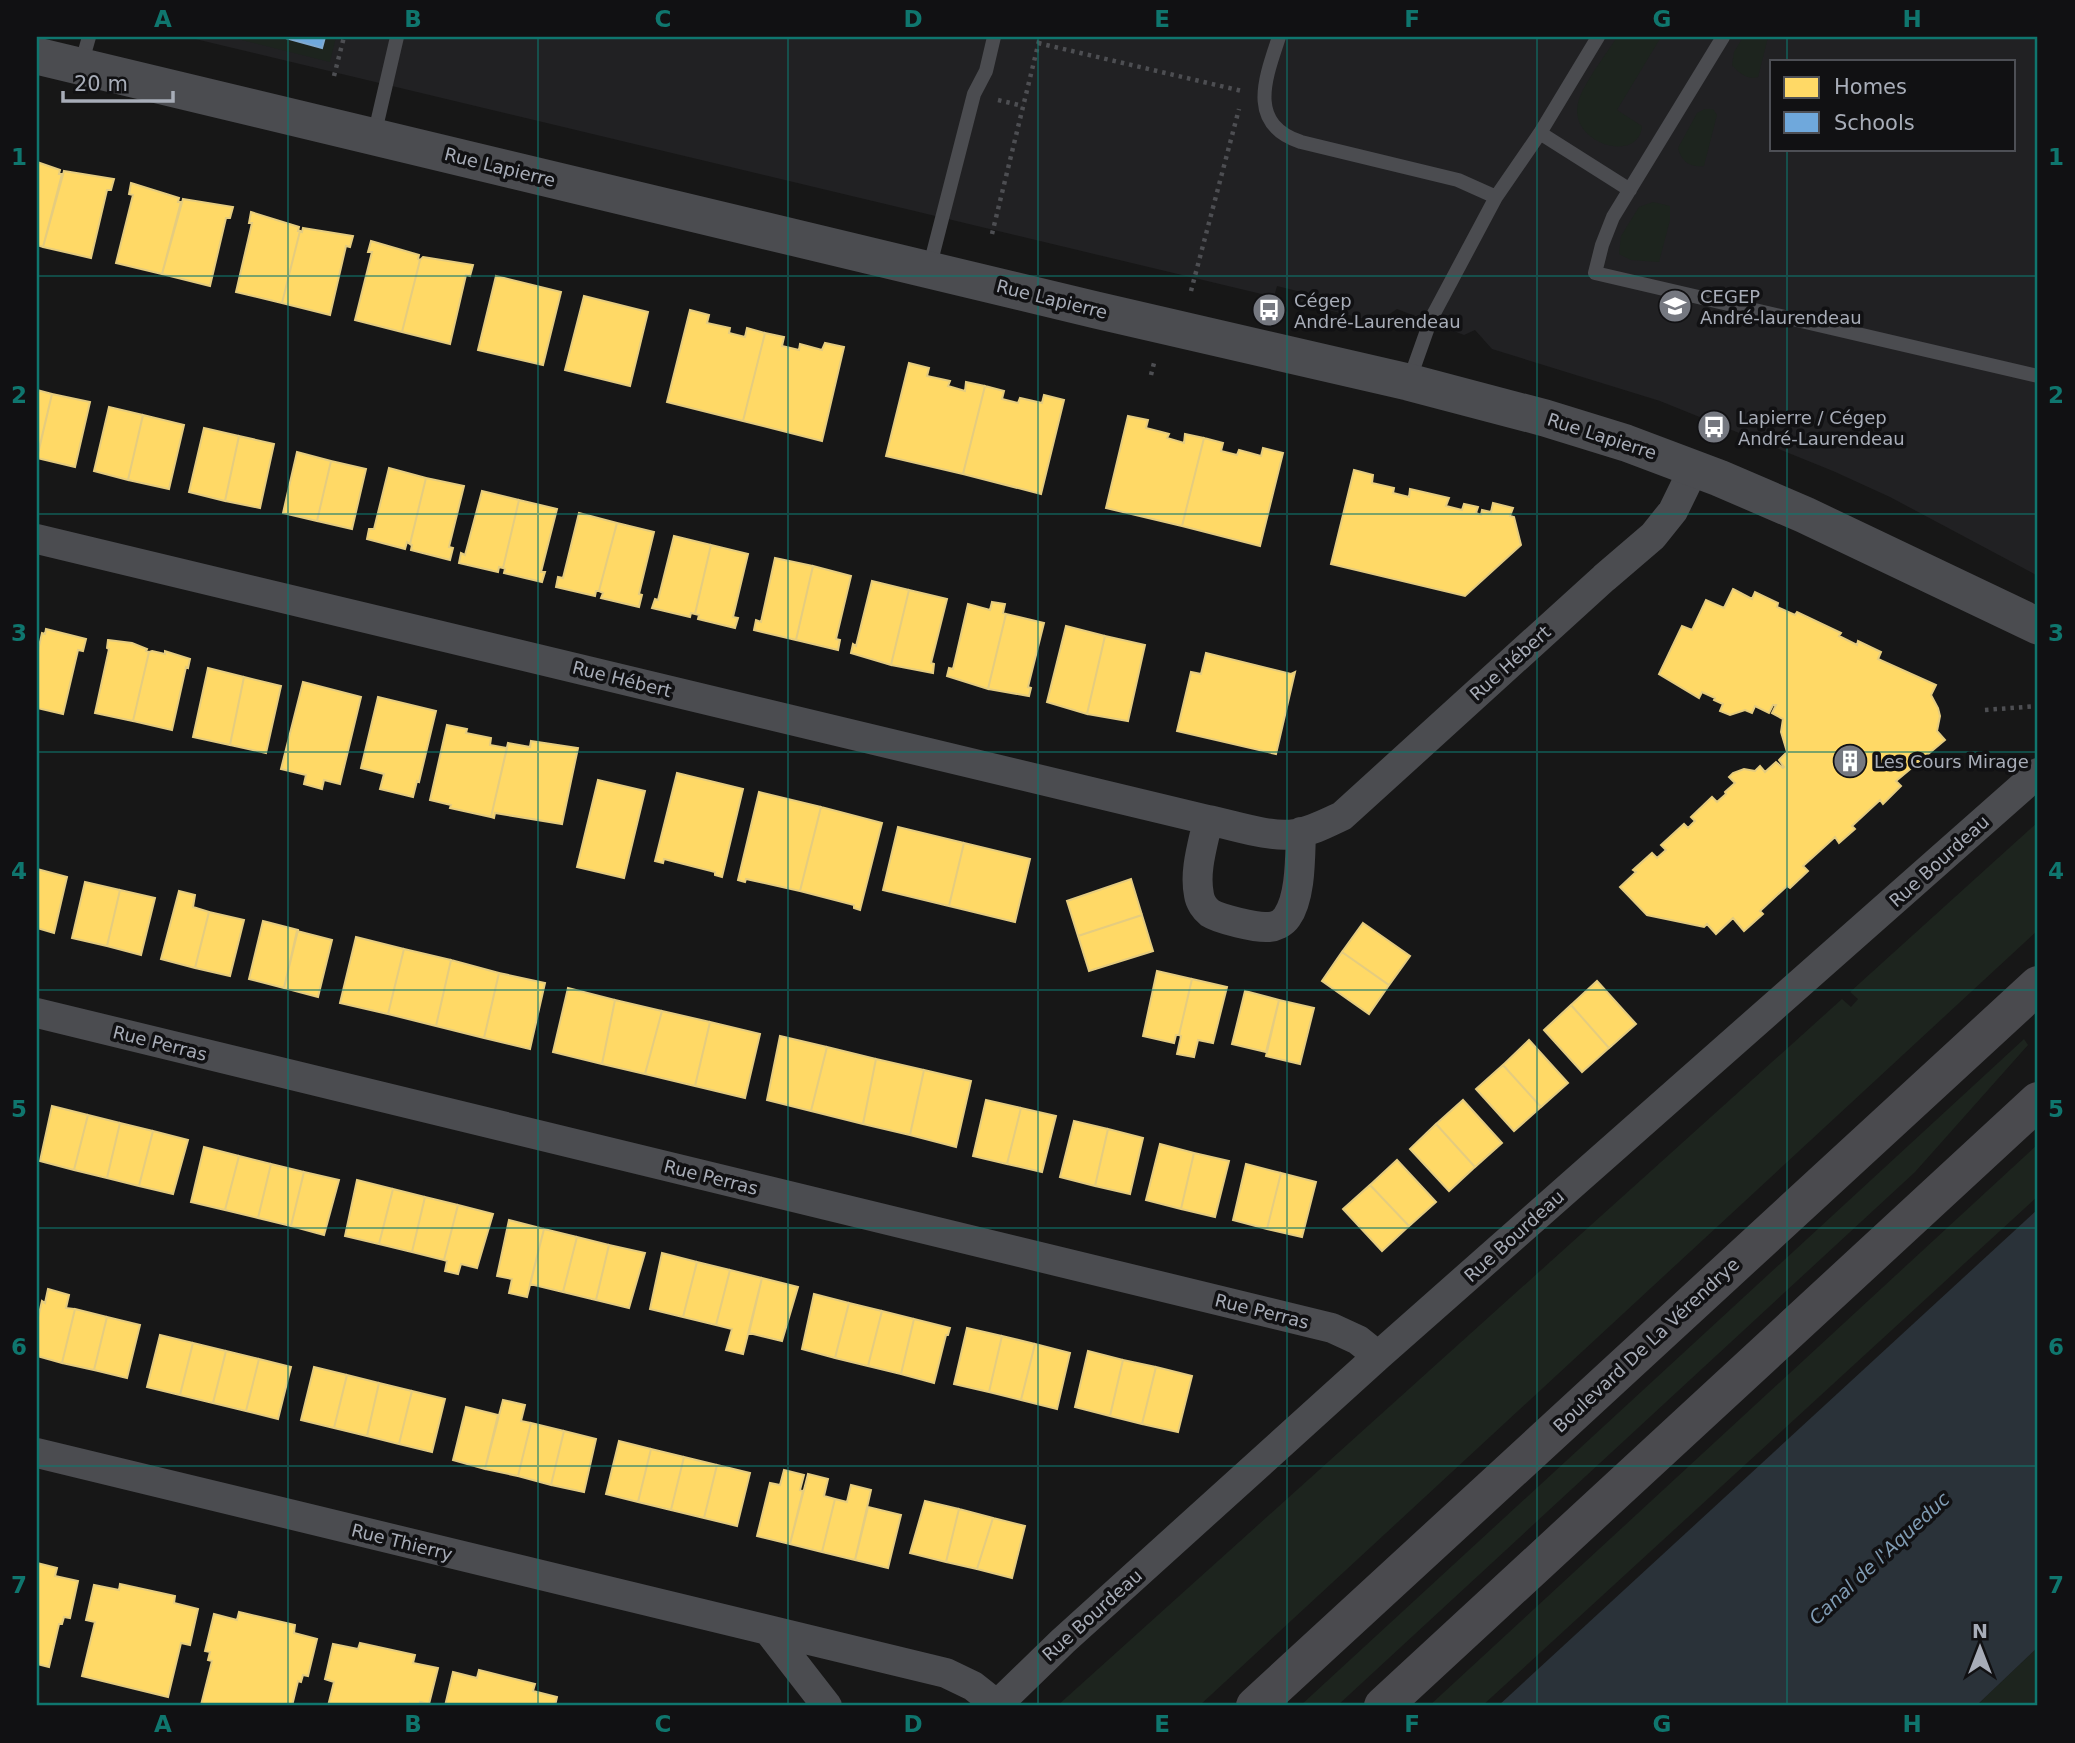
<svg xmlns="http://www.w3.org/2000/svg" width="2075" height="1743" viewBox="0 0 2075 1743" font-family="'DejaVu Sans',sans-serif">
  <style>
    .built { fill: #212123; fill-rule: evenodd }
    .green { fill: #1d241e }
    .water { fill: #2a3239 }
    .homes { fill: #ffd966; stroke: #e5cc7f; stroke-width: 2 }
    .schools { fill: #6fa8dc; stroke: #80aad1; stroke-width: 2 }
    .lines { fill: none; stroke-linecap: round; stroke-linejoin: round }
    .path { stroke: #4d4e52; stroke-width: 4.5; stroke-dasharray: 3.5 5; stroke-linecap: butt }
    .service { stroke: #4b4c50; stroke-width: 14 }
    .minor { stroke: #4b4c50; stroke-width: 30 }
    .tertiary { stroke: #4b4c50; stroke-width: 37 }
    .secondary { stroke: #4a4a4e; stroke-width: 38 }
    .grid { fill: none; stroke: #0f766e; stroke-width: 2; stroke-opacity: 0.55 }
    .labels { text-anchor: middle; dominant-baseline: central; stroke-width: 7; stroke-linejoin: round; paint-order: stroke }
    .street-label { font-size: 18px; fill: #a8adb8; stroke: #111113 }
    .poi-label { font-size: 18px; fill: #a8adb8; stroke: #111113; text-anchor: start }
    .water-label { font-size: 19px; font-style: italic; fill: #7f9bb3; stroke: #111113 }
    .neatline { fill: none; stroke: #0f766e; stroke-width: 2.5 }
    .grid-label { font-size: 23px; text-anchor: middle; font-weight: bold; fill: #0f766e }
  </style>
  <rect width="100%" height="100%" fill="#171717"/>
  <!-- built -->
  <path class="built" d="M187,37H2038V576L1890,497L1833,471L1660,401L1492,349L1475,330L1464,335L1397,309L1382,319L1369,320L1299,303L1301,292L1277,286L1274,297ZM1772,61H2014V149H1772Z"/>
  <!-- green -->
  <path class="green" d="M230,37H336L330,62Z
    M1617,37H1661L1617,110L1642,126C1639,165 1568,143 1578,103C1582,85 1607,53 1617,37Z
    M1743,37H1768L1758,77C1747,80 1739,73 1732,65L1734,52Z
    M1705,109H1713L1717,115L1704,166C1690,168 1681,161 1678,148L1697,113Z
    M1653,202L1670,206V220L1659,262L1631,260L1619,254L1621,236L1639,207Z
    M2038,822V930L1199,1706H1057L1842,999L1851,1007L1858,999L1850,992Z
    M2024,1039L2028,1045L1915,1172L1337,1706H1300Z
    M2038,1144V1196L1482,1706H1429Z
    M2038,1647V1706H1976Z"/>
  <!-- water -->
  <path class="water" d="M2038,1209V1647L1976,1706H1498Z"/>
  <!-- homes -->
  <path class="homes" d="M37,162L60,170L59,174H62L43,247L37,245Z
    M64,171L114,179L111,190H107L91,258L43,247Z
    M131,183L179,198L178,202H181L162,274L116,263L133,195L129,194Z
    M183,199L233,207L230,218H226L210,286L162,274Z
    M251,212L299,227L298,231H300L282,303L236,292L252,223H249Z
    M303,228L353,236L350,247L346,246L330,315L282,303L300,231L302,232Z
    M371,241L419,255L418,259L420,260L402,332L355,320L372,252H368Z
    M423,257L473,265L470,276L466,275L450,344L402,332L420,260Z
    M496,276L561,292L543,365L478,350Z
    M584,296L648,312L630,386L565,370Z
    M690,310L709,315L707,323L730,328L729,333L745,337L747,328L765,333L743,421L667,402Z
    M765,333L784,337L782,346L799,350L800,344L822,350L825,343L844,347L822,441L743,421Z
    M909,363L929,368L927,376L950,381L948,386L965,391L966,382L985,386L963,474L886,456Z
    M985,386L1004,391L1002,399L1018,403L1020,398L1042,403L1044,395L1064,400L1041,494L963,474Z
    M37,390L52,394L37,457Z
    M52,394L90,402L75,467L37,458Z
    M109,407L143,415L128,480L94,471Z
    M143,415L184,425L169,489L128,480Z
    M1128,416L1148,420L1146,428L1169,434L1167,438L1184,443L1185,434L1204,438L1182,526L1106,508Z
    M204,428L239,436L225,501L189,492Z
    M239,436L274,444L260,508L225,501Z
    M1204,438L1223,443L1221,451L1237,455L1239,450L1261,456L1263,448L1283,453L1260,546L1182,526Z
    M297,452L331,461L317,521L283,513Z
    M331,461L366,469L352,529L317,521Z
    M389,468L426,478L410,544L407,542L405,549L367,539L369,529H374Z
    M1354,470L1373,475L1372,483L1394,488L1393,493L1409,497L1410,489L1449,498L1446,506L1462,510L1464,504L1478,507L1476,513L1481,515L1482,510L1491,512L1493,503L1513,508L1510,516L1514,517L1521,545L1465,596L1331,564Z
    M426,478L464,486L449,547L453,548L450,560L411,550L412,545L410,544Z
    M482,491L519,500L503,568L499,567L498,572L459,563L461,553L465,555Z
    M519,500L557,509L541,572H545L542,582L504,573L505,569L503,568Z
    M579,513L617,523L599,591H596L595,596L556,587L558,577L563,578Z
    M617,523L654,532L639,594L642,595L639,607L601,598L603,593L599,591Z
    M674,536L711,545L695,614L691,613L690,617L652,608L655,599L658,600Z
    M711,545L748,554L733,617L738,618L735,628L698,619L699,615L695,614Z
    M775,558L813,566L796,640L754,630L756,620L761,622Z
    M813,566L851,576L836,639L840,640L838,650L796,640Z
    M872,581L909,590L891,665L851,653L853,644L856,646Z
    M1733,589L1752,599L1755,592L1778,603L1777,607L1795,615L1797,612L1841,633L1839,636L1857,645L1858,641L1881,652L1878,659L1936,685L1931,695L1938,708L1940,716L1937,731L1945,740L1896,781L1901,786L1883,804L1880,800L1852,826L1855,829L1839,843L1835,837L1803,866L1808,871L1790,888L1787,886L1760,911L1763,914L1744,931L1733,918L1716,934L1707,924L1704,927L1647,915L1620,887L1636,872L1633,870L1652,853L1657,858L1666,850L1661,845L1684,824L1688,828L1695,821L1691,817L1712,797L1717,802L1726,794L1725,792L1735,783L1729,777L1733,773L1744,769L1755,771L1760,766L1765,772L1776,762L1783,768L1784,767L1779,760L1787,752L1781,732L1783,719L1772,713L1776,705H1773L1769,713L1755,706L1752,713L1745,710L1730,715L1720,711L1723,704L1714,700L1715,698L1702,692L1699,698L1659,674L1682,626L1692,630L1706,600L1724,608Z
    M909,590L947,599L931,663L934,664L933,673L891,665Z
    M992,602L1005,604L1003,613L1006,614L988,689L947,676L949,668L953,669L968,604L990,610Z
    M1006,614L1044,623L1028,687L1031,688L1029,696L988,689Z
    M1066,626L1105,636L1087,714L1047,702Z
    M46,629L86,639L83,651L78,650L63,714L37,708V655L42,633L45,634Z
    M1105,636L1145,645L1128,721L1087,714Z
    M108,640L132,643L147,649L146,651L149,652L133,721L95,713L109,649L107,648Z
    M152,651L165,654V651L190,659L188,668L186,667L172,730L133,721L149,652Z
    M1206,653L1291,674L1295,672L1276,754L1177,731L1191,672L1201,674Z
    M208,668L244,677L230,745L193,737Z
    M244,677L281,686L266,753L230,745Z
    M303,682L361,697L340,784L324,780L322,789L304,784L306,775L281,769Z
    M378,697L436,711L419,782L417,781L413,797L380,789L384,774L361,768Z
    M447,725L467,729L466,733L491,738L490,745L507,748L491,817L450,808L451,805L430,800Z
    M531,741L578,748L562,824L495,813L494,818L491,817L508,743L530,747Z
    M677,773L743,789L722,877L715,875V872L664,859L663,863L655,861Z
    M598,780L645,791L624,878L577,867Z
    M759,792L821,807L800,891L746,879L745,882L738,880Z
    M821,807L882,823L860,910L854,908V905L800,891Z
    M898,827L964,843L949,906L883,890Z
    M964,843L1030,859L1015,922L949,906Z
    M37,869L67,877L54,933L37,928Z
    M1131,879L1142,915L1078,936L1067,901Z
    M85,882L120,890L107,946L72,938Z
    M120,890L155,898L141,955L107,946Z
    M179,891L195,895L193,907L209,912L195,968L161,959Z
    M209,912L244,920L230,976L195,968Z
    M1142,915L1153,951L1089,971L1078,936Z
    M263,921L298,930L284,988L249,979Z
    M1363,923L1410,956L1389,985L1342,952Z
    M297,931L332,940L318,997L284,988Z
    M356,937L404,949L388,1014L340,1003Z
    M404,949L451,960L436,1026L388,1014Z
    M1342,952L1389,985L1369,1014L1322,981Z
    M451,960L499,973L484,1038L436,1026Z
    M1157,971L1192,979L1179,1035H1176L1174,1043L1143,1036Z
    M499,973L545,983L530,1049L484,1038Z
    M1192,979L1227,987L1213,1043L1198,1040L1194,1057L1177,1054L1181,1036L1179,1035Z
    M1597,981L1636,1024L1609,1048L1571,1005Z
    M568,988L615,1000L602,1064L553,1052Z
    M1245,991L1279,1000L1266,1052L1232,1044Z
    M615,1000L662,1011L645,1074L602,1064Z
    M1279,1000L1314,1008L1300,1064L1266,1056Z
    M1571,1005L1609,1048L1582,1072L1544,1030Z
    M662,1011L710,1022L695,1086L645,1074Z
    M710,1022L760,1034L745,1098L695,1086Z
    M780,1036L827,1047L811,1111L767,1100Z
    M1529,1040L1568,1083L1541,1107L1503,1065Z
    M827,1047L876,1059L863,1124L811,1111Z
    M876,1059L924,1070L910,1135L863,1124Z
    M1503,1065L1541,1107L1514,1131L1476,1089Z
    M924,1070L971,1081L956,1147L910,1135Z
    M986,1100L1021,1108L1007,1164L973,1156Z
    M1463,1100L1502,1143L1475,1167L1436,1124Z
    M52,1106L88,1115L74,1170L40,1161Z
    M1021,1108L1056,1116L1042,1172L1007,1164Z
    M88,1115L120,1123L107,1178L74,1170Z
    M1074,1121L1108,1129L1095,1186L1060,1177Z
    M120,1123L153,1131L139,1186L107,1178Z
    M1436,1124L1475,1167L1449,1191L1410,1149Z
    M1108,1129L1143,1138L1130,1194L1095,1186Z
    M153,1131L188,1140L173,1194L139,1186Z
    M1160,1144L1194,1153L1181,1209L1146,1200Z
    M204,1147L239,1156L225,1210L191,1202Z
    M1194,1153L1229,1161L1215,1217L1181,1209Z
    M239,1156L271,1164L258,1218L225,1210Z
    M1397,1160L1436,1202L1409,1226L1370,1185Z
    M271,1164L304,1172L291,1226L258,1218Z
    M1246,1164L1281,1173L1267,1229L1233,1220Z
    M304,1172L339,1180L324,1235L291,1226Z
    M1281,1173L1316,1182L1302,1237L1267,1229Z
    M357,1180L393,1189L379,1244L345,1236Z
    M1370,1185L1409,1226L1382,1251L1343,1209Z
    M393,1189L425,1197L412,1252L379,1244Z
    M425,1197L458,1205L444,1260L412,1252Z
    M458,1205L493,1214L477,1268L461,1264L458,1274L445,1271L447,1261L444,1260Z
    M509,1220L544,1229L527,1297L509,1293L512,1279L497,1276Z
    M544,1229L577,1237L563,1292L530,1284Z
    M577,1237L609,1245L596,1300L563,1292Z
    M609,1245L645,1253L629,1308L596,1300Z
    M662,1253L697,1262L683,1317L650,1309Z
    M697,1262L730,1270L716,1325L683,1317Z
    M730,1270L762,1278L743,1354L726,1350L732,1329L716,1325Z
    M762,1278L798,1287L782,1341L749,1333Z
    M48,1289L69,1295L66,1308L75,1309L62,1363L37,1356V1322L42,1301L45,1303Z
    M814,1294L849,1303L835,1358L802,1349Z
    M849,1303L882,1311L868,1366L835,1358Z
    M75,1309L107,1317L94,1370L62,1363Z
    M882,1311L914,1319L901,1374L868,1366Z
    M107,1317L140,1325L127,1378L94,1370Z
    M914,1319L950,1328L948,1335H946L934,1383L901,1374Z
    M967,1328L1002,1336L989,1392L954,1384Z
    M160,1335L193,1343L180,1395L147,1387Z
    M1002,1336L1035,1344L1021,1400L989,1392Z
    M193,1343L226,1351L213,1403L180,1395Z
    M1035,1344L1070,1353L1057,1409L1021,1400Z
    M226,1351L259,1359L246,1411L213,1403Z
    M1088,1351L1123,1360L1110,1416L1075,1407Z
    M259,1359L291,1367L278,1419L246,1411Z
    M1123,1360L1156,1367L1142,1424L1110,1416Z
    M314,1367L347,1375L334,1428L301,1420Z
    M1156,1367L1192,1376L1178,1432L1142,1424Z
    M347,1375L379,1383L367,1436L334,1428Z
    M379,1383L412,1391L399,1444L367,1436Z
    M412,1391L445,1399L432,1452L399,1444Z
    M503,1400L525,1405L521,1421L531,1423L518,1476L485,1469Z
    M466,1407L498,1415L485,1469L453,1460Z
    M531,1423L564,1431L551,1485L518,1476Z
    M564,1431L596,1439L584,1492L551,1485Z
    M619,1441L651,1449L638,1502L606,1494Z
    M651,1449L684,1457L671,1510L638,1502Z
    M684,1457L717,1465L704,1518L671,1510Z
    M717,1465L750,1473L737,1526L704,1518Z
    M784,1470L804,1475L800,1490L803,1491L790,1544L757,1536L770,1483L780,1485Z
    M808,1474L828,1479L824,1496L835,1499L822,1552L790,1544Z
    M851,1485L871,1490L855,1560L822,1552L835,1499L847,1502Z
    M925,1501L959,1509L946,1562L910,1553Z
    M868,1507L901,1515L888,1568L855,1560Z
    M959,1509L993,1518L977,1569L946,1562Z
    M993,1518L1025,1526L1012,1578L977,1569Z
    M37,1563L57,1568L55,1576L78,1581L70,1618L64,1617L62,1624H59L49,1667L37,1664Z
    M120,1584L175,1596L174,1603L198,1609L190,1645L181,1643L168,1697L82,1676L95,1622L86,1620L94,1585L119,1590Z
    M239,1612L295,1625L294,1633L317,1639L308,1676L303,1675L301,1682L298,1681L292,1706L201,1705L212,1661L208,1660L210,1652L205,1651L214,1614L237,1620Z
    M360,1643L415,1655L413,1663L438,1668L429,1704L420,1702L419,1706H328L334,1682L325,1679L333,1644L358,1649Z
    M479,1670L535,1684L533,1691L557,1697L555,1706H445L453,1672L477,1678Z"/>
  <!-- schools -->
  <path class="schools" d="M282,37H325L322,48Z"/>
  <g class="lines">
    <!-- path -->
    <path class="path" d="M1038,43L1242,91
      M334,76L344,37
      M998,100L1023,106
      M992,234L1040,37
      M1191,291L1239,109
      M1151,375L1155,359
      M1985,710L2038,706"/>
    <!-- service -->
    <path class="service" d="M1279,37C1265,79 1247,124 1301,142L1458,180L1496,197
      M1723,37L1613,217L1602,245L1595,273L2038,376
      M81,65L89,37
      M1540,133L1630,190
      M374,136L397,37
      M929,269L974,94L986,71L994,37
      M1409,381L1431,319L1496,197L1540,133L1598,37"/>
    <!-- minor -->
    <path class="minor" d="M37,539L1208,820C1233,825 1270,838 1295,834C1312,831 1327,823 1342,816L1604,578L1653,536L1673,511L1694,468
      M1208,820C1203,844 1194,871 1199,895C1200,902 1205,909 1210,913C1219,919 1257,928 1268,927C1275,927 1283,923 1287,917C1301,897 1300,857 1301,832
      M37,1013L1332,1328L1358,1340L1378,1356
      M37,1453L946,1673L973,1686L997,1705
      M768,1630L827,1706
      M996,1706L1063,1641L1378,1356L2038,773"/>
    <!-- tertiary -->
    <path class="tertiary" d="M37,56L1096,310L1408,382L1545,418L1626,443L1719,478L1805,515L2038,626"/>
    <!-- secondary -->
    <path class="secondary" d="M1255,1706L2038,985
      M1383,1706L2038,1101"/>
  </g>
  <!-- grid -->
  <path class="grid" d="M288,37V1706M538,37V1706M788,37V1706M1038,37V1706M1287,37V1706M1537,37V1706M1787,37V61M1787,149V1706M37,276H2038M37,514H2038M37,752H2038M37,990H2038M37,1228H2038M37,1466H2038"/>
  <!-- icons -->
  <defs>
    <symbol id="university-disc" viewBox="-11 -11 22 22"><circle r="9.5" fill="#757880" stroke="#111113"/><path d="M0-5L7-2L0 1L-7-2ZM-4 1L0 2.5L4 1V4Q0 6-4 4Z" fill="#fff"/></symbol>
    <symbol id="bus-disc" viewBox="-11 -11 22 22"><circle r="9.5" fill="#757880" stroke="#111113"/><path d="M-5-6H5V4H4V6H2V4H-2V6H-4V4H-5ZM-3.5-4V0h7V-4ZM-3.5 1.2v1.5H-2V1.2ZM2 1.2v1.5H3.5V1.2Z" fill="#fff"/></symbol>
    <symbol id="building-disc" viewBox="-11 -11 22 22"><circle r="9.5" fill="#757880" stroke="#111113"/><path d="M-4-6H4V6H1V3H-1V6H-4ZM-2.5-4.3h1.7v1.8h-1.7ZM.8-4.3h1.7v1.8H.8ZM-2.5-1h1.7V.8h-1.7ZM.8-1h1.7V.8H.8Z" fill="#fff"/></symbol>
  </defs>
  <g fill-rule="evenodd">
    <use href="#university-disc" x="1656" y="287" width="38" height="38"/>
    <use href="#bus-disc" x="1250" y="291" width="38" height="38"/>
    <use href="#bus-disc" x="1695" y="408" width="38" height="38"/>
    <use href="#building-disc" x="1831" y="742" width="38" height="38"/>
  </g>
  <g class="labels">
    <!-- street labels -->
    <g class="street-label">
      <text transform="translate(500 167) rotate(14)">Rue Lapierre</text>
      <text transform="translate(1052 299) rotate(14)">Rue Lapierre</text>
      <text transform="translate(1602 436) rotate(18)">Rue Lapierre</text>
      <text transform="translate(1510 663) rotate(-42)">Rue Hébert</text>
      <text transform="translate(622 679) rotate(14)">Rue Hébert</text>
      <text transform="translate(1939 861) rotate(-42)">Rue Bourdeau</text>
      <text transform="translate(160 1043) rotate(14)">Rue Perras</text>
      <text transform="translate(711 1177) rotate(14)">Rue Perras</text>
      <text transform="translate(1514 1236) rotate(-42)">Rue Bourdeau</text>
      <text transform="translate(1262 1311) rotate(14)">Rue Perras</text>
      <text transform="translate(1646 1345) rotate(-43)">Boulevard De La Vérendrye</text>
      <text transform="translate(402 1542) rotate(14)">Rue Thierry</text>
      <text transform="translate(1092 1615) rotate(-42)">Rue Bourdeau</text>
    </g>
    <!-- poi labels -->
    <g class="poi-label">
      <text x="1700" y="296">CEGEP<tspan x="1700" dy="21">André-laurendeau</tspan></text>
      <text x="1294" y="300">Cégep<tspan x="1294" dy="21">André-Laurendeau</tspan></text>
      <text x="1738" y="417">Lapierre / Cégep<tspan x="1738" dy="21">André-Laurendeau</tspan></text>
      <text x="1874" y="761">Les Cours Mirage</text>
    </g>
    <!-- water labels -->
    <g class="water-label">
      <text transform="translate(1879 1558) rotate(-43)">Canal de l'Aqueduc</text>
    </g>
  </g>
  <!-- border -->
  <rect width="2075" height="1743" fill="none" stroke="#111113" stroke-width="77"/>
  <!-- legend -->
  <rect x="1770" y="60" width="245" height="91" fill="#111113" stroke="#4d4f55" stroke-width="2"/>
  <rect x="1784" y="77" width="35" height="21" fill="#ffd966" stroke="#4d4f55" stroke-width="2"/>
  <text x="1834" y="94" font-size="21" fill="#a8adb8">Homes</text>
  <rect x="1784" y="112" width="35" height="21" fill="#6fa8dc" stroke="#4d4f55" stroke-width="2"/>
  <text x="1834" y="130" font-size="21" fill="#a8adb8">Schools</text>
  <!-- north arrow -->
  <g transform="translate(1980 1648)" stroke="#111113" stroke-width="5" paint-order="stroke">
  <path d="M0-5L12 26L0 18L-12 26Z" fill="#a8adb8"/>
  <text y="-10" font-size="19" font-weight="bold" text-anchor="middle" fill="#a8adb8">N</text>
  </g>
  <!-- scale -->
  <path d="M63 91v10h110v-10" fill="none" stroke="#a8adb8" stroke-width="3.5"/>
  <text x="74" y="91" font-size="21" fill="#a8adb8" stroke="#111113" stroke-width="5" paint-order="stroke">20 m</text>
  <rect x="38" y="38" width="1998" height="1666" class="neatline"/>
  <g class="grid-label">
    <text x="163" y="27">A</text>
    <text x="413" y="27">B</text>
    <text x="663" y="27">C</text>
    <text x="913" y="27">D</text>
    <text x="1162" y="27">E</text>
    <text x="1412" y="27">F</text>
    <text x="1662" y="27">G</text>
    <text x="1912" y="27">H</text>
    <text x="19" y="165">1</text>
    <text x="2056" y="165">1</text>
    <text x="19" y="403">2</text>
    <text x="2056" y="403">2</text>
    <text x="19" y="641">3</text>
    <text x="2056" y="641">3</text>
    <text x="19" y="879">4</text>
    <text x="2056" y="879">4</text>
    <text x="19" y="1117">5</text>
    <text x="2056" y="1117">5</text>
    <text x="19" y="1355">6</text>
    <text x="2056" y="1355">6</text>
    <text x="19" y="1593">7</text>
    <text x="2056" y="1593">7</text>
    <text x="163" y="1732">A</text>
    <text x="413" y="1732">B</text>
    <text x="663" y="1732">C</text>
    <text x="913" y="1732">D</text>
    <text x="1162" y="1732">E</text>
    <text x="1412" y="1732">F</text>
    <text x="1662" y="1732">G</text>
    <text x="1912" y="1732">H</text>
  </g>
</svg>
